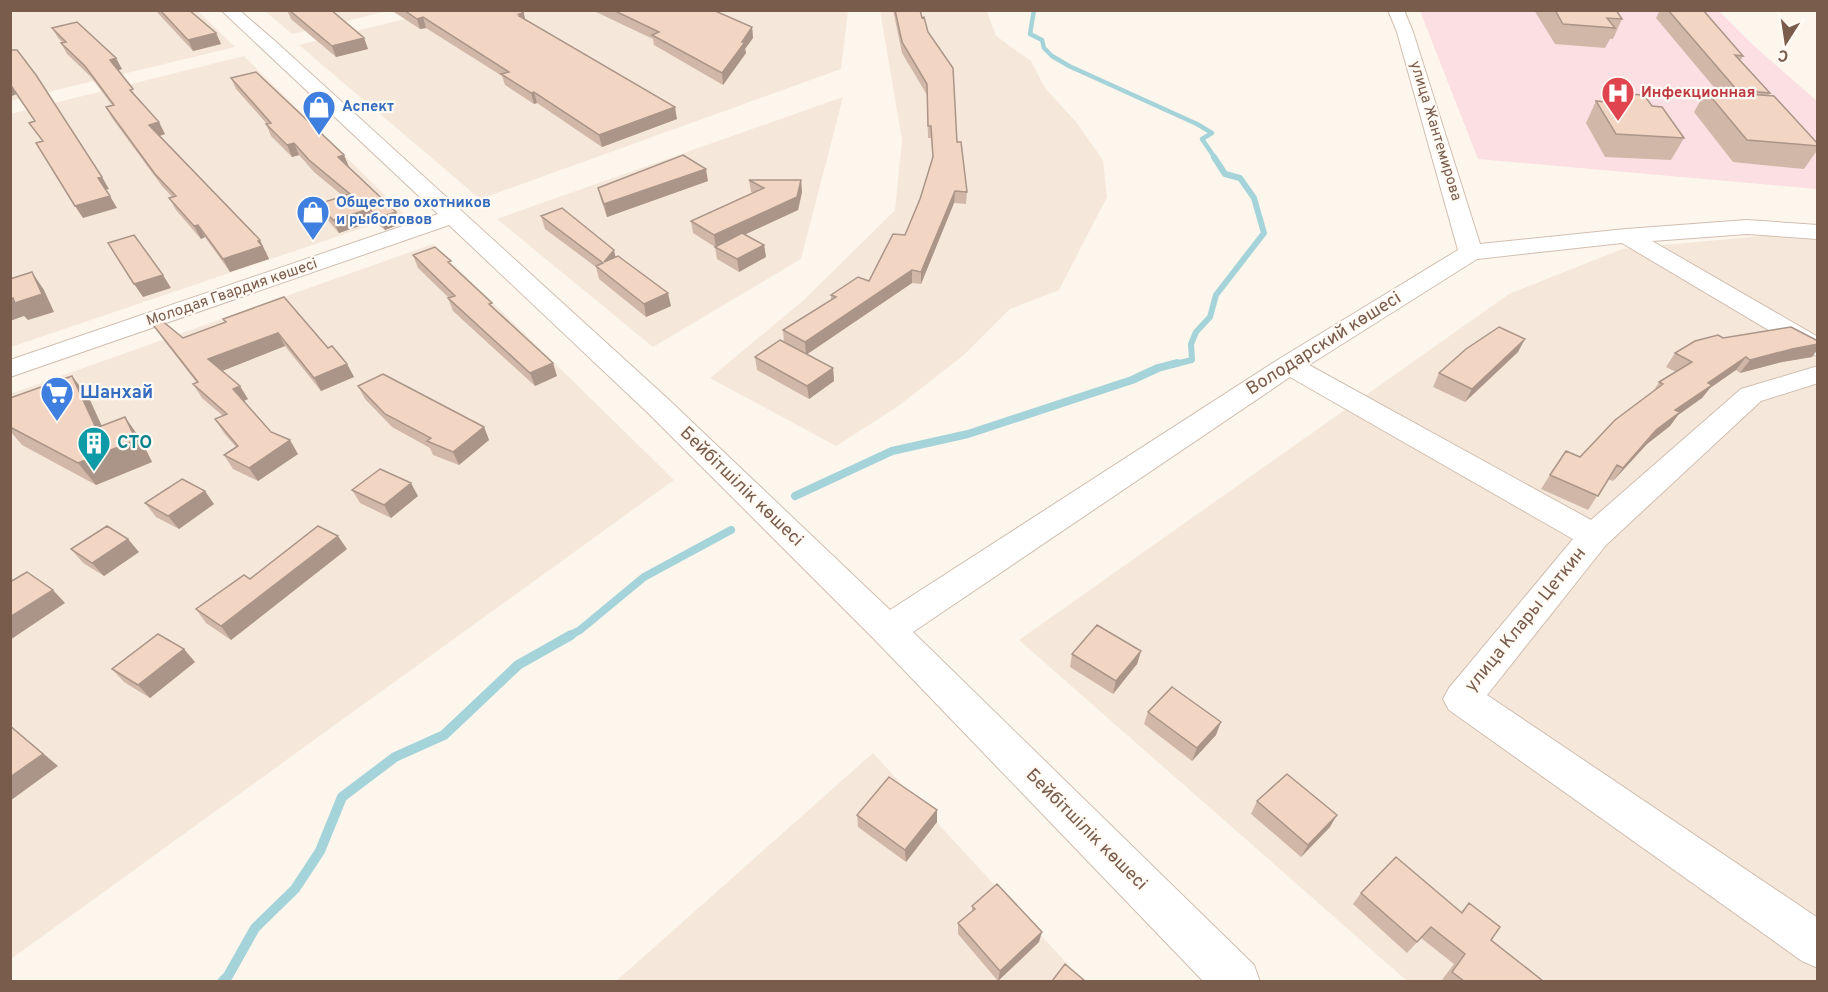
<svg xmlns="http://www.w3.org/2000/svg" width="1828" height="992" viewBox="0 0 1828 992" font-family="Overpass,sans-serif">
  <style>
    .residential { fill: #f5e8da }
    .medical { fill: #fbdfe3 }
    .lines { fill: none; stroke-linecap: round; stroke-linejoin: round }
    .stream-far3 { stroke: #a5d3da; stroke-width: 4.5 }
    .stream-far2 { stroke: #a5d3da; stroke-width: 6 }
    .stream-far1 { stroke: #a5d3da; stroke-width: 8 }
    .stream { stroke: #a5d3da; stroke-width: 10 }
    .minor-casing { stroke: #d1beb0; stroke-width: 2 }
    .minor { fill: #fff; fill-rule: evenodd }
    .wall { fill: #d1b7a8 }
    .shaded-wall { fill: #aa9588 }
    .building { fill: #f3d5c3; stroke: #aa9588; stroke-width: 1.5 }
    .labels { text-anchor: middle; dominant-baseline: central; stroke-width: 4.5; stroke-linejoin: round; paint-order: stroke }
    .far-health-label { font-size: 15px; font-weight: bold; fill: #be3a42; stroke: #fffaf3; text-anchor: start }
    .far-shop-label { font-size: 15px; font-weight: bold; fill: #366cbe; stroke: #fffaf3; text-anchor: start }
    .far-street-label { font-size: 15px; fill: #7a5c4d; stroke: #fffaf3 }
    .street-label { font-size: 18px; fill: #7a5c4d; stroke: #fffaf3 }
    .shop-label { font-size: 18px; font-weight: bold; fill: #366cbe; stroke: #fffaf3; text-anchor: start }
    .culture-label { font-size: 18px; font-weight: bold; fill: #0d838f; stroke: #fffaf3; text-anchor: start }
  </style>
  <rect width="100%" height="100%" fill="#fdf6ec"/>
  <!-- residential -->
  <path class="residential" d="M10,11H198L235,47L11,101Z
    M265,11H388L292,34Z
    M437,11H848L841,69L480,199L299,45Z
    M880,11H987L996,36L1031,61L1045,88L1076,122L1103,160L1107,197L1059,290L1010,309L964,355L897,407L836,446L710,378L805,299L895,210L902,140Z
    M244,56L404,214L11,347L10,114Z
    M843,97L801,259L653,347L497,219Z
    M1771,235L1817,239V981H1407L1019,640L1509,294L1622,249Z
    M433,244L674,480L11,959L10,394Z
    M873,753L1083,981L615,982Z"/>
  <!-- medical -->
  <path class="medical" d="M1420,11H1719L1753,45L1817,101V189L1478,159Z"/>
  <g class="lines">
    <!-- stream-far3 -->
    <path class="stream-far3" d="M1034,10L1030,34L1042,40L1044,48L1052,56L1069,66L1197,124L1212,133L1202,139L1215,158"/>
    <!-- stream-far2 -->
    <path class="stream-far2" d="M1171,365L1192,360L1191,344L1196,332L1210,317L1216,295L1264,233L1254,198L1240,178L1225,174L1214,157"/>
    <!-- stream-far1 -->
    <path class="stream-far1" d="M795,496L892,451L968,434L1132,380L1158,368L1177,363
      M569,636L580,630L644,577L731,530"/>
    <!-- stream -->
    <path class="stream" d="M222,982L228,976L255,928L295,889L320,851L342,797L395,757L444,735L518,665L571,635"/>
    <defs>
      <path id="minor" d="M221,10H239L275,41L668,399L890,610L1279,359L1458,250L1397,32L1388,10H1404L1413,32L1480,244L1626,229L1747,220L1818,225V239L1747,234L1652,241L1818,337V356L1809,354L1622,243L1477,259L1309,365L1591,520L1741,389L1818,366V383L1761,401L1606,545L1487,695L1818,918V968L1802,961L1449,710L1443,699L1449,688L1573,539L1290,377L913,632L1254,965L1260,982H1204L875,640L648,413L449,225L10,377V360L438,214Z"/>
    </defs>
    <!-- minor casing -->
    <use href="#minor" class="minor-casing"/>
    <!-- minor -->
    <use href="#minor" class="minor"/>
  </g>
  <!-- wall -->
  <path class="wall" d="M155,10H191L193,14L216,33L221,44L193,51Z
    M287,10H331L364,38L368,49L336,57L291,19Z
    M391,10H523L525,19L677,119L602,147L537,103L534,104L505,85L502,76L426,28L420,29Z
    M713,10L752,27L753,38L745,49L746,53L723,85L654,45L653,39L594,11Z
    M893,10H920L957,142L967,192L966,204L954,203L921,284L912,283L807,354L833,368L834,381L809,399L757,370L755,357L784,343L783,330L831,300V295L869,281L905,235L920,199L933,160L931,138H928L927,95L902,53Z
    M1534,10H1616L1622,19L1613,39H1610L1605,48L1555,44Z
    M1660,10H1703L1743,56L1740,61L1770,93L1768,96L1818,144V149L1804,169L1733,162L1694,112L1706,91L1718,92L1656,18Z
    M52,28L122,69L118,70L138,99L165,134L160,136L267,253H266L269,259L230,272L205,237L201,239L176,210L169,198L172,197L162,186L112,118L106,107L112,105L91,77L67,54L61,43L62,42L58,38Z
    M231,78L344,155L348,166L401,224L385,230L374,221L339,233L324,216L318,204L343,196L314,172L299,155L292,157L271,136L266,124H267L236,89Z
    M1610,93L1652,106L1684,138L1671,160L1605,157L1586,123L1596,101L1605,102Z
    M749,180H801L802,192L798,210L745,234L764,245L766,257L739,272L717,259L715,247L693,233L691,221L753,193L751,192Z
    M708,181L607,217L601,200L598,188Z
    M541,216L616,257L671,306L646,317L599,279L596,267L545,229Z
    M413,255L453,267L495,309L557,376L535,386L453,311L448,298H449L418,268Z
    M223,319L328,348L347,364L354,377L321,391L285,346L222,371L248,399L244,401L271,432L298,454L258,481L233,469L224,455L236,447L224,433L215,419L223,416L202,398L193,384L197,383L163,339L154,326L183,338L225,322Z
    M1818,341V349L1812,357L1782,362L1740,373L1736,370L1710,388L1702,398L1678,415L1670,426L1647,444L1613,481L1608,479L1588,510L1541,489L1550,475L1580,457L1653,392L1659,382L1676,372L1666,367L1675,353Z
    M1518,352L1465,402L1433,387L1439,373Z
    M358,386L484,427L489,440L459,465L433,455L430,448L392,427L365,399Z
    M10,398H89L102,426L125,417L141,440L152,462L96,485L22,445L10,431Z
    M352,490L418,496L391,518L360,503Z
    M145,503L214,504L179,529L156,517Z
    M71,549L139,552L104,576L83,563Z
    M347,549L231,640L206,623L196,609L250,579Z
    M1141,651L1137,664L1113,694L1070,667L1072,654Z
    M195,662L150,698L124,682L112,669Z
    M1148,712L1216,735L1192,761L1144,724Z
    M1257,801L1330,827L1301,857L1251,814Z
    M937,810V822L906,862L858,827L857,815Z
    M1361,893L1461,912L1469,903L1491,940L1543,981H1441L1454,964L1421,938L1407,953L1353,904Z
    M972,906L1039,942L998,981L958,934V923L972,911Z"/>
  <!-- shaded-wall -->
  <path class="shaded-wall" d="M516,10H523L526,23L524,24Z
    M423,17L426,28L420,29L417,19Z
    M752,27L753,38L745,49L746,53L723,85L722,73L742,42Z
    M216,33L221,44L193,51L188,40Z
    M364,38L368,49L336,57L332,46Z
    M116,58L122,69L116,71L110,60Z
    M10,84L17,94L12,96L10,93Z
    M534,92L537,103L534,104L531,93Z
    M675,107L677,119L602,147L599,135Z
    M159,122L165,134L156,137L149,125Z
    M294,143L299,155L292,157L287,145Z
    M344,155L349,167L338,157Z
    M706,169L708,181L607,217L604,204Z
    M102,177L109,189L105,190L98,178Z
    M801,180L802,192L798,210L716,248L714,235Z
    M955,191L954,203L921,284V272Z
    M110,196L117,208L83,218L75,206Z
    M369,209L374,221L339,233L333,220Z
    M396,212L401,224L385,230L379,217Z
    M198,225L205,237L201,239L194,226Z
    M260,240L269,259L230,272L223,259Z
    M764,245L766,257L739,272L737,259Z
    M614,250L617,263L604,262Z
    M912,270V283L806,355L805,342Z
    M32,272L44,290L54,312L28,320L24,316L10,321V299Z
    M163,275L171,288L143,297L134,284Z
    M668,293L671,306L646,317L644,304Z
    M278,333L285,346L217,373L208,359Z
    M1525,339L1518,352L1465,402L1472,389Z
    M1818,344V349L1812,357L1782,362L1740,373L1750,360L1792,349Z
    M1746,357L1736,370L1710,388L1702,398L1678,415L1670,426L1647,444L1613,481L1623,468L1675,410L1708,383Z
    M553,363L557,376L535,386L530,373Z
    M347,364L354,377L321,391L314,378Z
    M833,368L834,381L809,399L807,386Z
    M72,376L89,398L112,449L125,417L141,440L152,462L96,485L78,463L96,428Z
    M240,386L248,399L241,402L233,389Z
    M484,427L489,440L459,465L453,452Z
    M290,440L298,454L258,481L249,468Z
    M411,483L418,496L391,518L384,505Z
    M205,491L214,504L179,529L168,516Z
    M338,536L347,549L231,640L221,626Z
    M128,539L139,552L104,576L92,563Z
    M53,590L65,603L10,640V617Z
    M184,649L195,662L150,698L138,685Z
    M1141,651L1137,664L1113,694L1116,681Z
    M1221,722L1216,735L1192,761L1197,748Z
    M11,726L58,766L10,801V777Z
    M937,810V822L906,862L905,850Z
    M1337,815L1330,827L1301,857L1308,845Z
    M1042,932L1039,942L998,981L1000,971Z"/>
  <!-- building -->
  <path class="building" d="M160,10H189L216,33L188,40Z
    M289,10H331L364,38L332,46Z
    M404,10H519L523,13L519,14L522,15L519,16L675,107L599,135L534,92L531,93L501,74L509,72L423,17L417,19Z
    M613,10H713L752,27L742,42H745L722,73L652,35L659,32Z
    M895,10H920L922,18L924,17L928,32L953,68L957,142H961L967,192L955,191L921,272L912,270L805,342L783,330L836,297L831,295L858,277L869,281L893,234L905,235L920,199L933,157L931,126H928L927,84L902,42Z
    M1555,10H1616L1622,19L1607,18L1615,28L1563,24Z
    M1668,10H1703L1743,56L1735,55L1770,93L1737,90Z
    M77,22L116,58L110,60L133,89L130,90L159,122L149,125L260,240L258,241L262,246L223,259L198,225L194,226L169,198L176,196L155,174L106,107L114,105L85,66L61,43L66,42L52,28Z
    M10,50H17L36,75L102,177L98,178L110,196L75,206L36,143L43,141L29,123L35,121L10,84Z
    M256,72L344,155L338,157L396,212L379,217L369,209L333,220L318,204L350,194L309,160L294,143L287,145L266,124L271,123L231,78Z
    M1706,91L1774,96L1818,144V146L1747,140Z
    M1610,93L1644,95L1652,106L1662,107L1684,138L1616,134L1596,101L1617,103Z
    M683,155L706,169L604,204L598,188Z
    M749,180H801L797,197L714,235L691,221L764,188Z
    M562,208L614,250L604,262L618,256L668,293L644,304L596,266L603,263L541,216Z
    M742,233L764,245L737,259L715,247Z
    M134,235L163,275L134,284L108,243Z
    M435,247L451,261L448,262L492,303L489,304L553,363L530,373L448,298L455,296L413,255Z
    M32,272L42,294L15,303L13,298L10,299V279Z
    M284,297L328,348L332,346L347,364L314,378L278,333L208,359L240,386L233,389L271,432L290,440L249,468L224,455L238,446L215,419L227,414L193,384L198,382L154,326L161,320L183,338L226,322L223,319Z
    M1499,327L1525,339L1472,389L1439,373L1466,349Z
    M1791,327L1818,341V344L1792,349L1750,360L1746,357L1708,383L1712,385L1675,410L1680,412L1656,430L1623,468L1617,465L1598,496L1550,475L1566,451L1580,457L1615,420L1663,384L1659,382L1692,362L1675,353L1695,341L1718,335L1723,338Z
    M780,340L833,368L807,386L755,357Z
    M383,374L484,427L453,452L427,441L431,438L385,414L358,386Z
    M72,376L96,428L125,417L136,440L78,463L10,427V398Z
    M380,469L411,483L384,505L352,490Z
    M182,479L205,491L168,516L145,503Z
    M107,526L128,539L92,563L71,549Z
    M318,526L338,536L221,626L196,609L244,575L250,579Z
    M27,572L53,590L10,617V582Z
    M1097,625L1141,651L1116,681L1072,654Z
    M158,634L184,649L138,685L112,669Z
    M1172,687L1221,722L1197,748L1148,712Z
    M10,726L43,754L10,777Z
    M1287,774L1337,815L1308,845L1257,801Z
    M889,777L937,810L905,850L857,815Z
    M1396,857L1462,913L1469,903L1500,927L1491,940L1543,981H1464L1452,972L1465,954L1431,927L1417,942L1361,893Z
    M997,884L1042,932L1000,971L958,923L975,909L972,906Z
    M1065,964L1085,981H1052Z"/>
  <!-- icons -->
  <defs>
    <symbol id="hospital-pin" viewBox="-11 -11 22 30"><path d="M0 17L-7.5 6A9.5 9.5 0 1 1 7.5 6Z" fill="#e0444e" stroke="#fffaf3"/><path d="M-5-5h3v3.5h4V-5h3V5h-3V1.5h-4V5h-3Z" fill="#fff"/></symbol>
    <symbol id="shop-pin" viewBox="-11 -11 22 30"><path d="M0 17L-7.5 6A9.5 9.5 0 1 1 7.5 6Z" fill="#3f7fe0" stroke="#fffaf3"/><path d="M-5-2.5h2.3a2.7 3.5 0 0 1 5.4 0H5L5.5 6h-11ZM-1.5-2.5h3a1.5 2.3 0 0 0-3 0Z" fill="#fff"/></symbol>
    <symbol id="supermarket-pin" viewBox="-11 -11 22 30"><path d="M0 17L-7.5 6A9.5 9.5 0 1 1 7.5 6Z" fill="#3f7fe0" stroke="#fffaf3"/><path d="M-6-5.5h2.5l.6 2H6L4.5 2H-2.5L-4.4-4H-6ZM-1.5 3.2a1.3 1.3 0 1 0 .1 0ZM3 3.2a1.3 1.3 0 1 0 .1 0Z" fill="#fff"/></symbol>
    <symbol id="building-pin" viewBox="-11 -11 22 30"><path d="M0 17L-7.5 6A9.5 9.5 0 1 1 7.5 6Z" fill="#0f9aa8" stroke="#fffaf3"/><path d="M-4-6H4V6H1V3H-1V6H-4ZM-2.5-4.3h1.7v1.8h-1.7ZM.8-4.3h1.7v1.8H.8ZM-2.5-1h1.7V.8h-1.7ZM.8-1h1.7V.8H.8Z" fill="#fff"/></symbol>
  </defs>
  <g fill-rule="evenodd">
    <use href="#hospital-pin" x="1599" y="74" width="38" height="52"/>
    <use href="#shop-pin" x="300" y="88" width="38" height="52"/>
    <use href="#shop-pin" x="294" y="193" width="38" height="52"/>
    <use href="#supermarket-pin" x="38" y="374" width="38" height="52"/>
    <use href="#building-pin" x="75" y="424" width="38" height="52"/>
  </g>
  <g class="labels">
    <!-- far-health labels -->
    <g class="far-health-label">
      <text x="1641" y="93">Инфекционная</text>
    </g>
    <!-- far-shop labels -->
    <g class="far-shop-label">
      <text x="342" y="107">Аспект</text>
      <text x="336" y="203">Общество охотников<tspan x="336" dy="17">и рыболовов</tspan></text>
    </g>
    <!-- far-street labels -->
    <g class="far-street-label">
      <text transform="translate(1435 131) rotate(73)">улица Жантемирова</text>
      <text transform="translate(232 293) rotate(-19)">Молодая Гвардия көшесі</text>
    </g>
    <!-- street labels -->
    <g class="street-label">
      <text transform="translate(1324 344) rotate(-32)">Володарский көшесі</text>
      <text transform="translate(741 487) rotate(44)">Бейбітшілік көшесі</text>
      <text transform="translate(1526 620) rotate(-51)">улица Клары Цеткин</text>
      <text transform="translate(1086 830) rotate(45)">Бейбітшілік көшесі</text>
    </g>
    <!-- shop labels -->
    <g class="shop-label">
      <text x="80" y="393">Шанхай</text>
    </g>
    <!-- culture labels -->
    <g class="culture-label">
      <text x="117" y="443">СТО</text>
    </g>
  </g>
  <!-- border -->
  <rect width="1828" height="992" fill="none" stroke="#7a5c4d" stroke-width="24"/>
  <!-- north arrow -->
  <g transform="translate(1786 42) rotate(192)" stroke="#fffaf3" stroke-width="4.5" paint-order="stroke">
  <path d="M0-4.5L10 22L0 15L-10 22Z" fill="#7a5c4d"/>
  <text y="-9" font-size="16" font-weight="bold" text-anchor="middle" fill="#7a5c4d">С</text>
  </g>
</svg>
